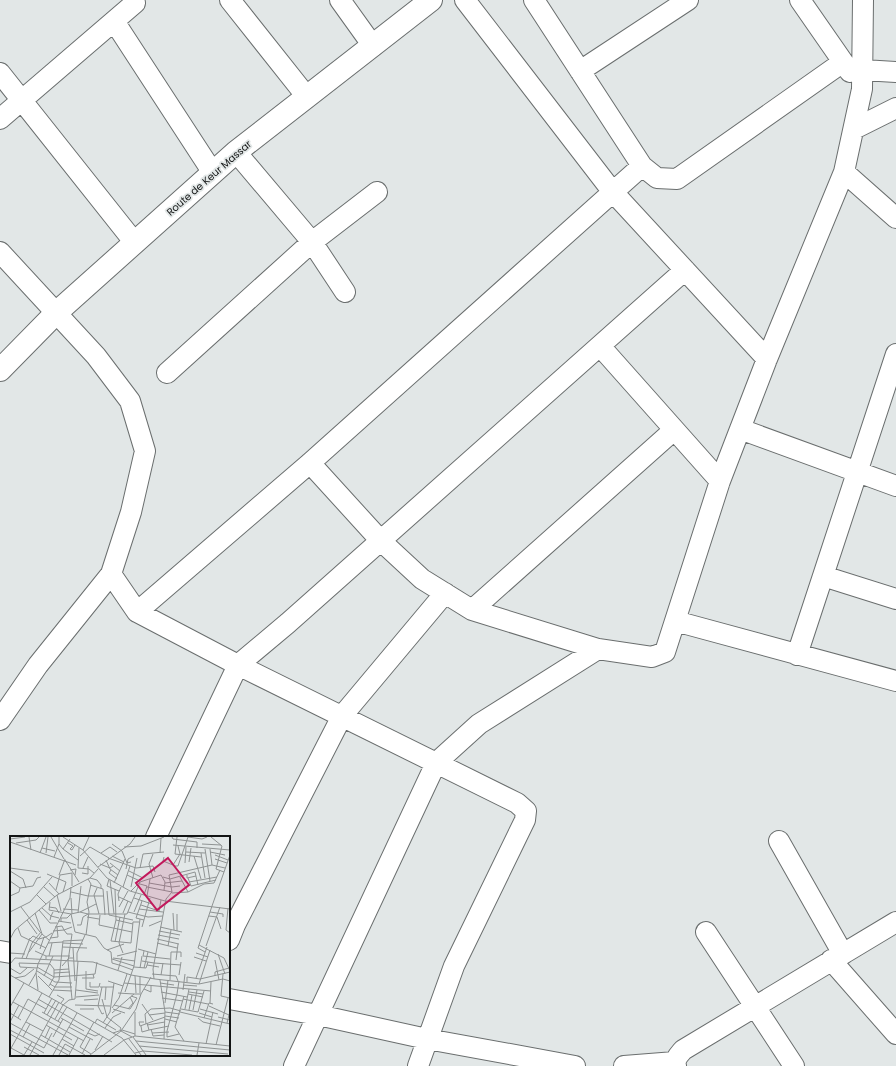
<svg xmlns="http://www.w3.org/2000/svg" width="896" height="1066" viewBox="0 0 896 1066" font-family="Poppins,sans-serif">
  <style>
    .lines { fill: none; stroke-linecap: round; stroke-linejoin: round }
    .minor-casing { stroke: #6a6e6e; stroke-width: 22 }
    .major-casing { stroke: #6a6e6e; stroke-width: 24 }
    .minor { stroke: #fff; stroke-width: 20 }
    .major { stroke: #fff; stroke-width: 22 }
    .labels { text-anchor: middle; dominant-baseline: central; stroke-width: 3.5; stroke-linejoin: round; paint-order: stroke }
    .street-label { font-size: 10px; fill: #121414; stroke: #e2e7e7 }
    .inset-road { fill: none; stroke: #8f9393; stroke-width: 1 }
    .view { fill: #c2185b; fill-opacity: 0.15; stroke: #c2185b; stroke-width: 2 }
    .inset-edge { fill: none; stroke: #121414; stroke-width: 2 }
  </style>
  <rect width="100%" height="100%" fill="#e2e7e7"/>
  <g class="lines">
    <defs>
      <path id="minor" d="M230,0L307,97
        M340,0L373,46
        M465,0L612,191L767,359
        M534,0L642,166L657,178L677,179L843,62
        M800,0L850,72
        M114,21L213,173
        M863,70L896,72
        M580,71L688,0
        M0,73L135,243
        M0,119L135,3
        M854,129L896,108
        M236,152L312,242L345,292
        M844,172L896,218
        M0,252L96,356L130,401L145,451L131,512L111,574L137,612L238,665L517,803L526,811L525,820L454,966L418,1066
        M600,346L720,481
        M167,373L312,242L377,192
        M740,429L896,486
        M310,463L381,541L422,579L472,610L598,649L652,657L665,652L720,481L767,359L844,172L862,89L863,0
        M823,576L896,599
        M472,610L674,430
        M137,612L310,463L642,166
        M675,621L896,681
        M797,655L896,354
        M0,720L38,665L111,574
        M156,837L238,665L288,623L685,270
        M779,841L843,954
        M706,932L794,1066
        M229,940L235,925L342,716L445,593
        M0,951L11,953
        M831,960L896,1034
        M229,999L318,1015L427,1039L575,1066
        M294,1066L436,763L479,724L598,649
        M624,1066L675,1062
        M676,1066C674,1059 679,1055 683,1050L896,922"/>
      <path id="major" d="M0,370L56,313L236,152L431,0"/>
    </defs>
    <!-- minor casing -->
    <use href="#minor" class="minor-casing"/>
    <!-- major casing -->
    <use href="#major" class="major-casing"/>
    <!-- minor -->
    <use href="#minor" class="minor"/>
    <!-- major -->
    <use href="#major" class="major"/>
  </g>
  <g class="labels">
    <!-- street labels -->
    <g class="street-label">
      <text transform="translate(209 178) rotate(-41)">Route de Keur Massar</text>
    </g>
  </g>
  <!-- overview -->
  <g transform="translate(10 836)">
    <rect width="220" height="220" fill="#e2e7e7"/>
    <path class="inset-road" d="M19,1L21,14M41,1L54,23M49,1V8L53,13M53,1L73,14L97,42L120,55L155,65L220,73M162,1L163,3L187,6V12M167,1L165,18L191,21M178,1L192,3L197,1M201,1L212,10L206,33L214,36M0,3L15,1M0,6L66,29M6,7L26,4L29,1M58,7L63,10L60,13L62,14L65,9M102,8L112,15L117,27L121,26M192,8L211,9M163,9L220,14M114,11L131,10L154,1M32,12L45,15M69,12L68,32L79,33L84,37M53,13L68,24M53,13L60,3M195,13L200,45M200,13L202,29M73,14L79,1M176,16L195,17M200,16L215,19M30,17L36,1M36,17L38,1M91,17L100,11L107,16M150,17L151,2M191,17L195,42M143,18L139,28L143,42M205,19L218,24M70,20L80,11L99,22M102,20L114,26M184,20L191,43M44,21L49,8M154,21L153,25L163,29L170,18L168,10M98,22L126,32L143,30L145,36M205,23L217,27M55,24L69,46M96,24L100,33L108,39M179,26L181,12M100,27L110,35M175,27L176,11M90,28L100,32L103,30M164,30H168L178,1M88,31L120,8L125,1M0,32L29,36M73,32L78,21M130,32L133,18L154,16M116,33L118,23L124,20M60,34L66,33L65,39M101,34L99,37L107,43M0,35L13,43L16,52M119,35L133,42M185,36L188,49M72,37L78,38V30M37,38L56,46L53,56M49,39L55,23M50,39L62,37M117,39L130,45M177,39V42L186,40M153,41L160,43L185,36M170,41L178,56M80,42L87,44L91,49V52M178,42L181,50L206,44M99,43L97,50L109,55M100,44L104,78M0,45L10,52L23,50M179,46L207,41M39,47L49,58M104,47L115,23M139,47L162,51L170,50M155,47L172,45M130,48L137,50L134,59M80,49L93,53L95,79M23,50L27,42L31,41M62,50V37M34,51L45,61M113,51L120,30M121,51L127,22M137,51L162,56M87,52L84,59L89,78M105,53L106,84M46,54L50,39M97,55L99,79L123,84M121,55L130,46L151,39L155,46L154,54M61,56L78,60H94M162,57L178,56L194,48L204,47L210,34M27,59L36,68M47,59L51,75M0,60L9,56L10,52M137,60L140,43M109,61L122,67M61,62L62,78M124,62L142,68M109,65L108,58L111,51M132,65L126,82L134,84M40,66L39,74L61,78L65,96L86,101L94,112L101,116L102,127L109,129M131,69L149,75L151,64M202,70L220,19M11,71L30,96M39,71L46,72L49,77M109,71L118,55M32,72L41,80L40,84M218,72L216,94L220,97M53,73L68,74M129,73L153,76M29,74L40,87H47M0,76L20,66L42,41M43,76L41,80L49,82M70,76L86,68M118,76L138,81L153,80M124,76L131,59M200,76L213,78V81M25,77L32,98L39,104M68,77L71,50M113,77L118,65M163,77L164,94M90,79L89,89L122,96M199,80L207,81L211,93M77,81L89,83M17,84L27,98M48,85L61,87M51,85V82H57L61,78L70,76L78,78H117L130,46M123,88L106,84L101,105L121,107L123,86H129M67,89H71L73,81L78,78M139,90L151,85M45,91L52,90L54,94L62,91M132,91L140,62M150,91L172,96M8,92L11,100L36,112M43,95L54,94L57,98H62L58,125L62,163M149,95L170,99M167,95V78M76,99L79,76L77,66L81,48L78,43M148,99L169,103M40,102L48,101L47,91M0,103L5,94L47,59L80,42L88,33M20,103L23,100L29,103L36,101L42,97M147,103L169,108M105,106L110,81M38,107L53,106M53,107L73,108M147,107L167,112M189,109L214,122L220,135M158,110L161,94M196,110L210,71M52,111L77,112M63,112L65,145M30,113L34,101M128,113L146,118M97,114L114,108M25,115L36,120V123M134,115L133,120L160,123M19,116L32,98M195,116L188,112L202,70M0,117L15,118M113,117L109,107L115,78M186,117L198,121M208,118L215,138M36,120H60M39,120L42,107M107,120L127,115M184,121L196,125M12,122L20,102M103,122L125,125M16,123L22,107L31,96M102,123L124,130M166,124L168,108M205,124L209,144M67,125V117L75,99M132,125L144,127M144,127L171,129M0,128L5,122L83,126L121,139L145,143L189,148L213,143L220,145M109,129L123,134M137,129L149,131M52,130L59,122H63M27,131L44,141L74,139L85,138L87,126M124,131L136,132L138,126M0,132L10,138L17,132M27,132L10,131L9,127L40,128L44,133V141L39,150M130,132L132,120M134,132L138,116M44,134L59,133M108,134L112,121M27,135L45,146L62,147M76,135V153L88,155M44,137L60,136M142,138L166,140L168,145M213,138L211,160L220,162M0,139L112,202L126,219M151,139L153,127M169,139L171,126M28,140L42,154M34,140L43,120M125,140L126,157M130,140V157M205,140V136L219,132M5,142L15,140L24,133M72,142H84L83,138M186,142L197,111M144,143L143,133L156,63L162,56L159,39L202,29L215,32M150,144L155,176L154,203M160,144L161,116H171V121M98,145L113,150M80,146V151H89L90,147M177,146V141L190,143L220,136M114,147L201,155M150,147L164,149M40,148L45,151H62M189,148L200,114M19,149L26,137M173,149L187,150M90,151H104M92,151L88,170L92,178L94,177M134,153L141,156V150M28,154L26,137L28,128L60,62L61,51M43,154L62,155M66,154L88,157M173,154L175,138M115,156L124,130L130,83M151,156L177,161M179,156L193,158M108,157L124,158M167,158L169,145M178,158L193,161M47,159L54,163L51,167M39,161L49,144L53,105L73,104M66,161L89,159M152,162L173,165M28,163L102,206M92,163L97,181L111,192L110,194M173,163L198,168M74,164L88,163M95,164L96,151M3,166L74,205M155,167L158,144M200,167L201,146M132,168L143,184M53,169L59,164L65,163L68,125M65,169L100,170M104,169L120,173L127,162L121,160M199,170L219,179M0,171L14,147M102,172L109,162L117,138M70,173H84M103,173L115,177M118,173L123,167L120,161M171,173L188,176L194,155M175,173L179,153M190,173L208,178M179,174L182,159M183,174L187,154M32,176L51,187M125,176V200M155,176L170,178M170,176L220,188M0,177L11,184M34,177L42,162M102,177L124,158H131M189,177L202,181M37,179L46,164M139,179L155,177M155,180L169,182M208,181L220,184M8,182L18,163L36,173M51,182L74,195M188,182L193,186L210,190M194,182L199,167L203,168M45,183L53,169M155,183L167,186M48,185L57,171M0,186L9,169M16,186L33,195M134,186H129L130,190L155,181M0,187L58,219M85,187L87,183L106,194M93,187L100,176L104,147M217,187L220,175M136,188L135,178L141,173L160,172L171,175M36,189L62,204M137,189L155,186M131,190L132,196L139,194L137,187M59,191L83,204M165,191L174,160M165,191L174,205M95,192L103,181L111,177M141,193L143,200L154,199M0,194L34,212L42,197M139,194L159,190M111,195L122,201M157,195L167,158M157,195V201L169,198M78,197L85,200L90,198M103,197L112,194L125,198M142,197L159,196M0,198L34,217M31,199L60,216M13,201L20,188M43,201L53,183M123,201L136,219M35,202L40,191M52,203L64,210M119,203L131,219M126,205L220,214M196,208L203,176M206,209L218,162M129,210L218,218M14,211L29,219M1,212L14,219M0,214L32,157M85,214L93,200M125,217L133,215L182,219M72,218L80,203M81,218L70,211L84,186M14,219L22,206M20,219L49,166M43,219L67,177M49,219L55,208L75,219M59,219L68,202M80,219L111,195L126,173L131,158L141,141M94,219L114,204L125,200L220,210M187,219L189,207"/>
    <path class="view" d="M158,22L179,49L147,74L126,47Z"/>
    <rect width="220" height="220" class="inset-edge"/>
  </g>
</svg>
